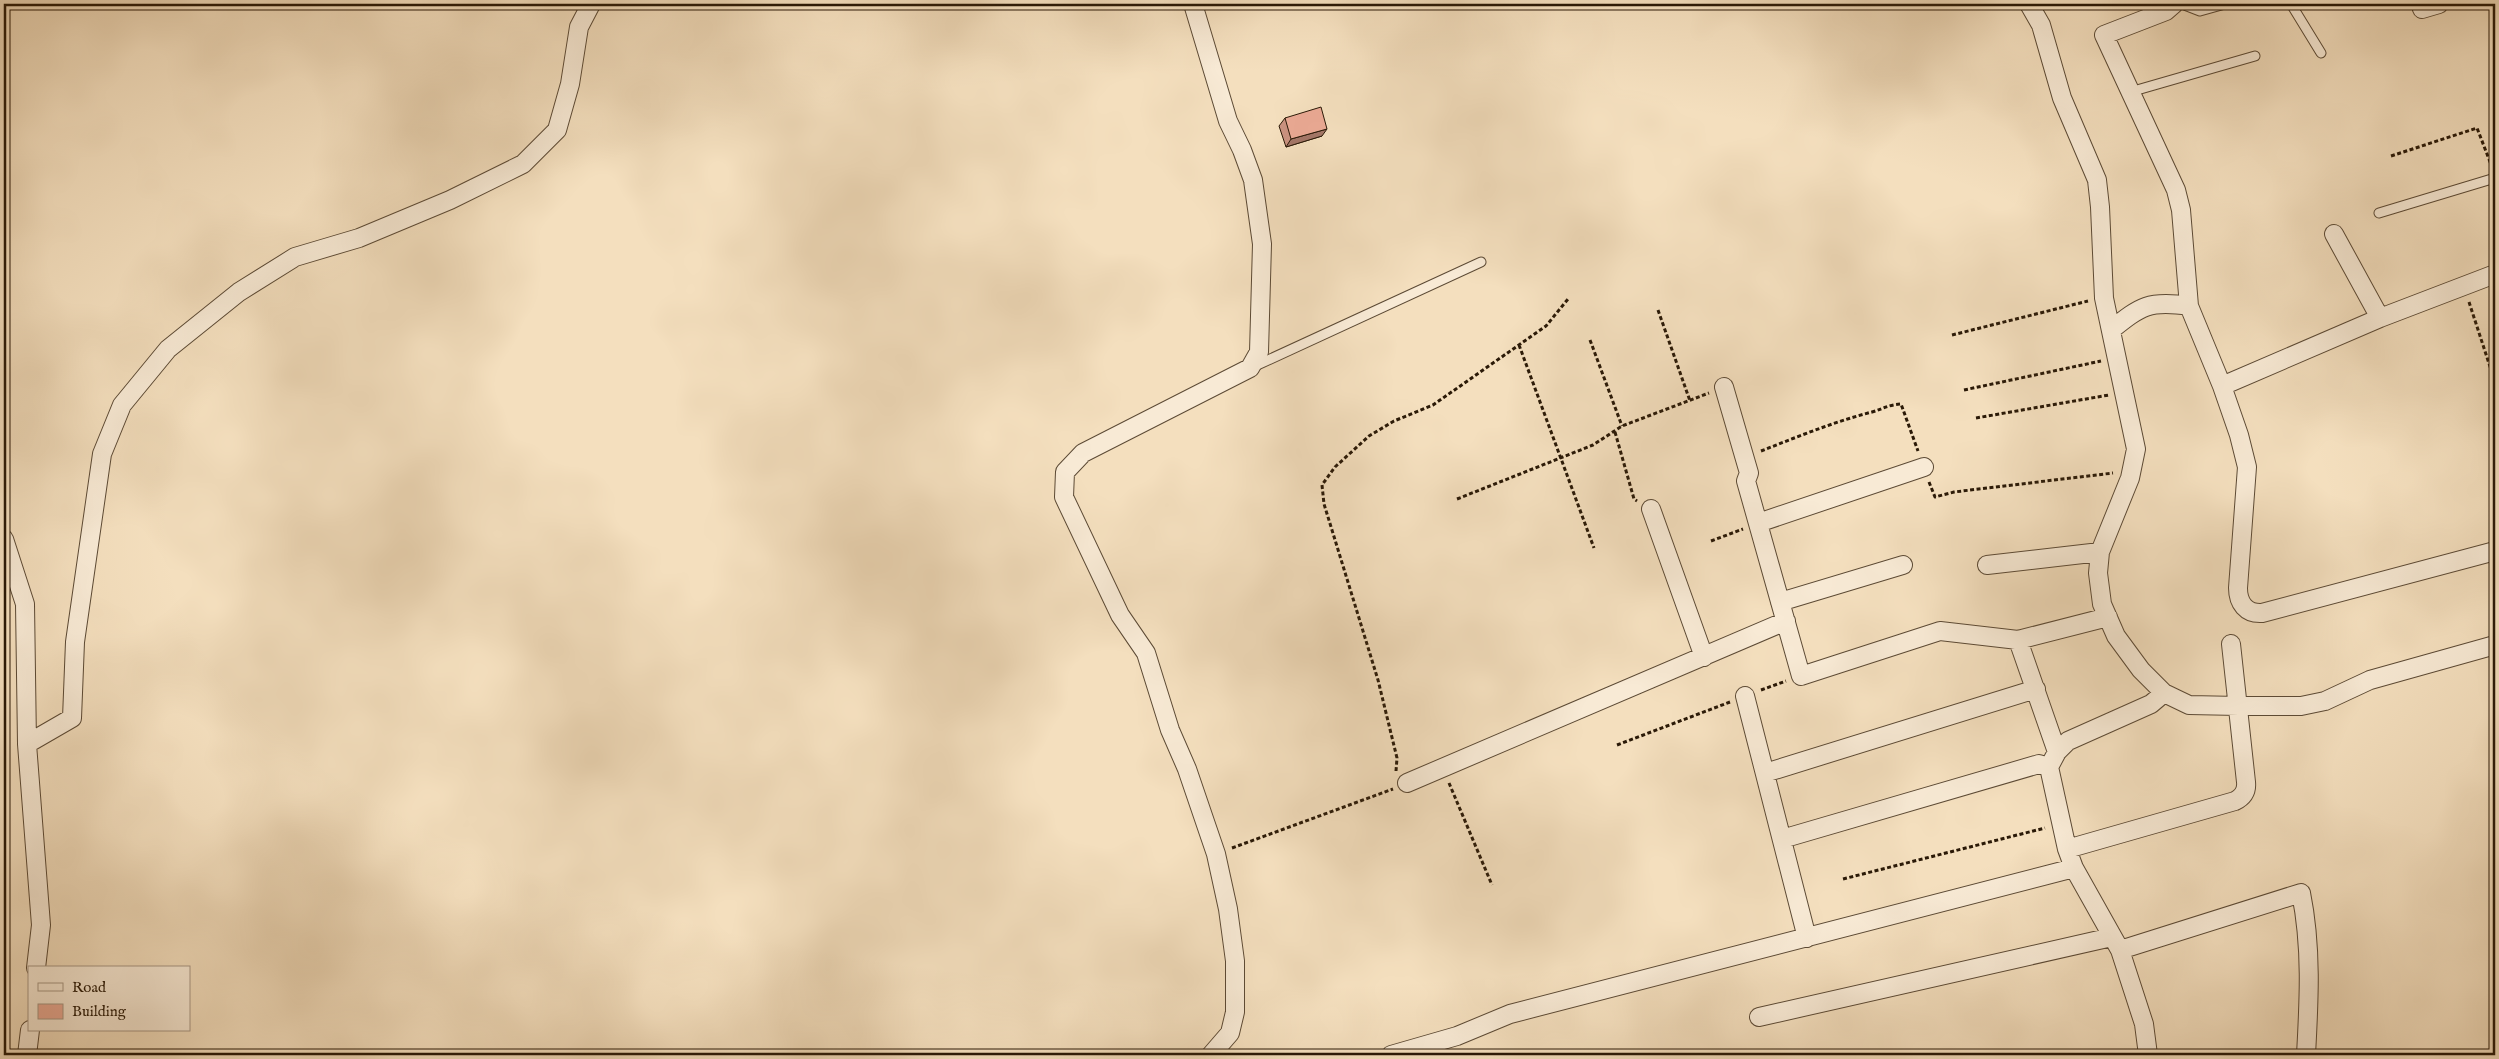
<svg xmlns="http://www.w3.org/2000/svg" width="2499" height="1059" viewBox="0 0 2499 1059" font-family="'IM FELL English',serif">
  <style>
    .lines { fill: none; stroke-linecap: round; stroke-linejoin: round }
    .service-casing { stroke: #5c4a35; stroke-width: 11 }
    .minor-casing { stroke: #5c4a35; stroke-width: 20 }
    .path { stroke: #2a1907; stroke-width: 3; stroke-dasharray: 4 2.5; stroke-linecap: butt }
    .service { stroke: #f8ead5; stroke-width: 9 }
    .minor { stroke: #f8ead5; stroke-width: 18 }
    .wall { fill: #ca9280; stroke: #2a1907 }
    .shaded-wall { fill: #a47768; stroke: #2a1907 }
    .building { fill: #ebaa95; stroke: #2a1907 }
  </style>
  <rect width="100%" height="100%" fill="#f4dfbe"/>
  <filter id="stains"><feTurbulence type="fractalNoise" baseFrequency=".004" numOctaves="4"/><feColorMatrix values="0 0 0 0 .2 0 0 0 0 .09 0 0 0 0 .02 0 0 0 .5 -.17"/></filter>
  <radialGradient id="worn" r=".72"><stop offset=".6" stop-color="#630" stop-opacity="0"/><stop offset="1" stop-color="#630" stop-opacity=".3"/></radialGradient>
  <g class="lines">
    <defs>
      <path id="service" d="M2182,4L2200,11L2225,4
        M2291,4L2321,53
        M2130,92L2255,56
        M2379,213L2495,178
        M1253,367L1481,262"/>
      <path id="minor" d="M1193,4L1228,121L1242,150L1253,180L1262,244L1259,352L1250,368L1083,453L1065,472L1064,497L1120,615L1146,653L1170,730L1187,769L1216,854L1228,909L1235,961V1012L1230,1033L1211,1055
        M2029,4L2041,25L2062,98L2097,180L2100,207L2104,298L2136,449L2130,478L2100,552L2098,573L2102,604L2116,636L2141,670L2164,693L2189,705L2239,706H2301L2325,701L2370,680L2495,645
        M2174,4L2166,11L2104,35L2176,190L2181,210L2189,306L2222,386L2239,435L2247,467L2238,588C2238,603 2246,614 2262,613L2495,551
        M2422,9L2439,4
        M2334,234L2380,318
        M2111,330C2141,306 2149,300 2189,306
        M2222,386L2380,318L2495,274
        M1724,387L1749,473L1746,481L1801,676L1940,631L2018,640L2108,617
        M1651,509L1704,657
        M1758,523L1924,467
        M4,539L25,604L27,744L41,925L36,968
        M1987,565L2100,552
        M1780,602L1903,565
        M2018,640L2057,752
        M1745,696L1807,938
        M27,744L72,718L75,642L102,454L122,405L168,349L239,292L295,257L359,238L450,200L523,164L557,130L570,84L579,27L591,4
        M1765,773L2036,689
        M1407,783L1786,621
        M1782,839L2039,764L2049,767
        M2067,849L2235,801C2243,797 2247,791 2246,782L2231,644
        M2120,950L2301,893C2312,947 2309,1001 2306,1055
        M1759,1017L2112,937
        M27,1055L30,1030
        M1391,1055L1457,1036L1510,1014L2074,868
        M2148,1055L2144,1024L2120,950L2074,868L2067,849L2049,767L2057,752L2068,741L2151,704L2164,693"/>
    </defs>
    <!-- service casing -->
    <use href="#service" class="service-casing"/>
    <!-- minor casing -->
    <use href="#minor" class="minor-casing"/>
    <!-- path -->
    <path class="path" d="M2391,156L2477,128L2492,167
      M2469,302L2495,382
      M1658,310L1690,401
      M1952,335L2088,301
      M1590,340L1622,426
      M1519,345L1594,548
      M1964,390L2101,361
      M1976,418L2109,395
      M1615,432L1634,499L1637,501
      M1761,451C1797,437 1833,422 1872,412C1883,409 1887,405 1901,404L1918,451
      M1929,482L1935,497L1954,492L2113,473
      M1457,499L1593,445L1622,426L1709,393
      M1711,541L1743,529
      M1761,690L1786,681
      M1617,745L1730,702
      M1396,771L1397,758L1378,680L1324,504L1322,485L1335,467L1369,436L1394,421L1433,405L1546,326L1568,299
      M1449,783L1492,885
      M1232,848L1393,789
      M1843,879L2045,828"/>
    <!-- service -->
    <use href="#service" class="service"/>
    <!-- minor -->
    <use href="#minor" class="minor"/>
  </g>
  <!-- wall -->
  <path class="wall" d="M1285,118L1322,136L1286,147L1279,126Z"/>
  <!-- shaded-wall -->
  <path class="shaded-wall" d="M1327,129L1322,136L1286,147L1291,139Z"/>
  <!-- building -->
  <path class="building" d="M1321,107L1327,129L1291,139L1285,118Z"/>
  <!-- margin -->
  <rect width="2499" height="1059" fill="none" stroke="#f4dfbe" stroke-width="20"/>
  <rect x="5" y="5" width="2489" height="1049" fill="none" stroke="#2a1907" stroke-width="2.5"/>
  <rect x="10" y="10" width="2479" height="1039" fill="none" stroke="#2a1907"/>
  <!-- legend -->
  <rect x="28" y="966" width="162" height="65" fill="#f8ead5" stroke="#a69683"/>
  <rect x="38" y="983" width="25" height="8" fill="#f8ead5" stroke="#a69683"/>
  <text x="72" y="992" font-size="15" fill="#2a1907">Road</text>
  <rect x="38" y="1004" width="25" height="15" fill="#ebaa95" stroke="#a69683"/>
  <text x="72" y="1016" font-size="15" fill="#2a1907">Building</text>
  <rect width="100%" height="100%" filter="url(#stains)"/>
  <rect width="100%" height="100%" fill="url(#worn)"/>
</svg>
